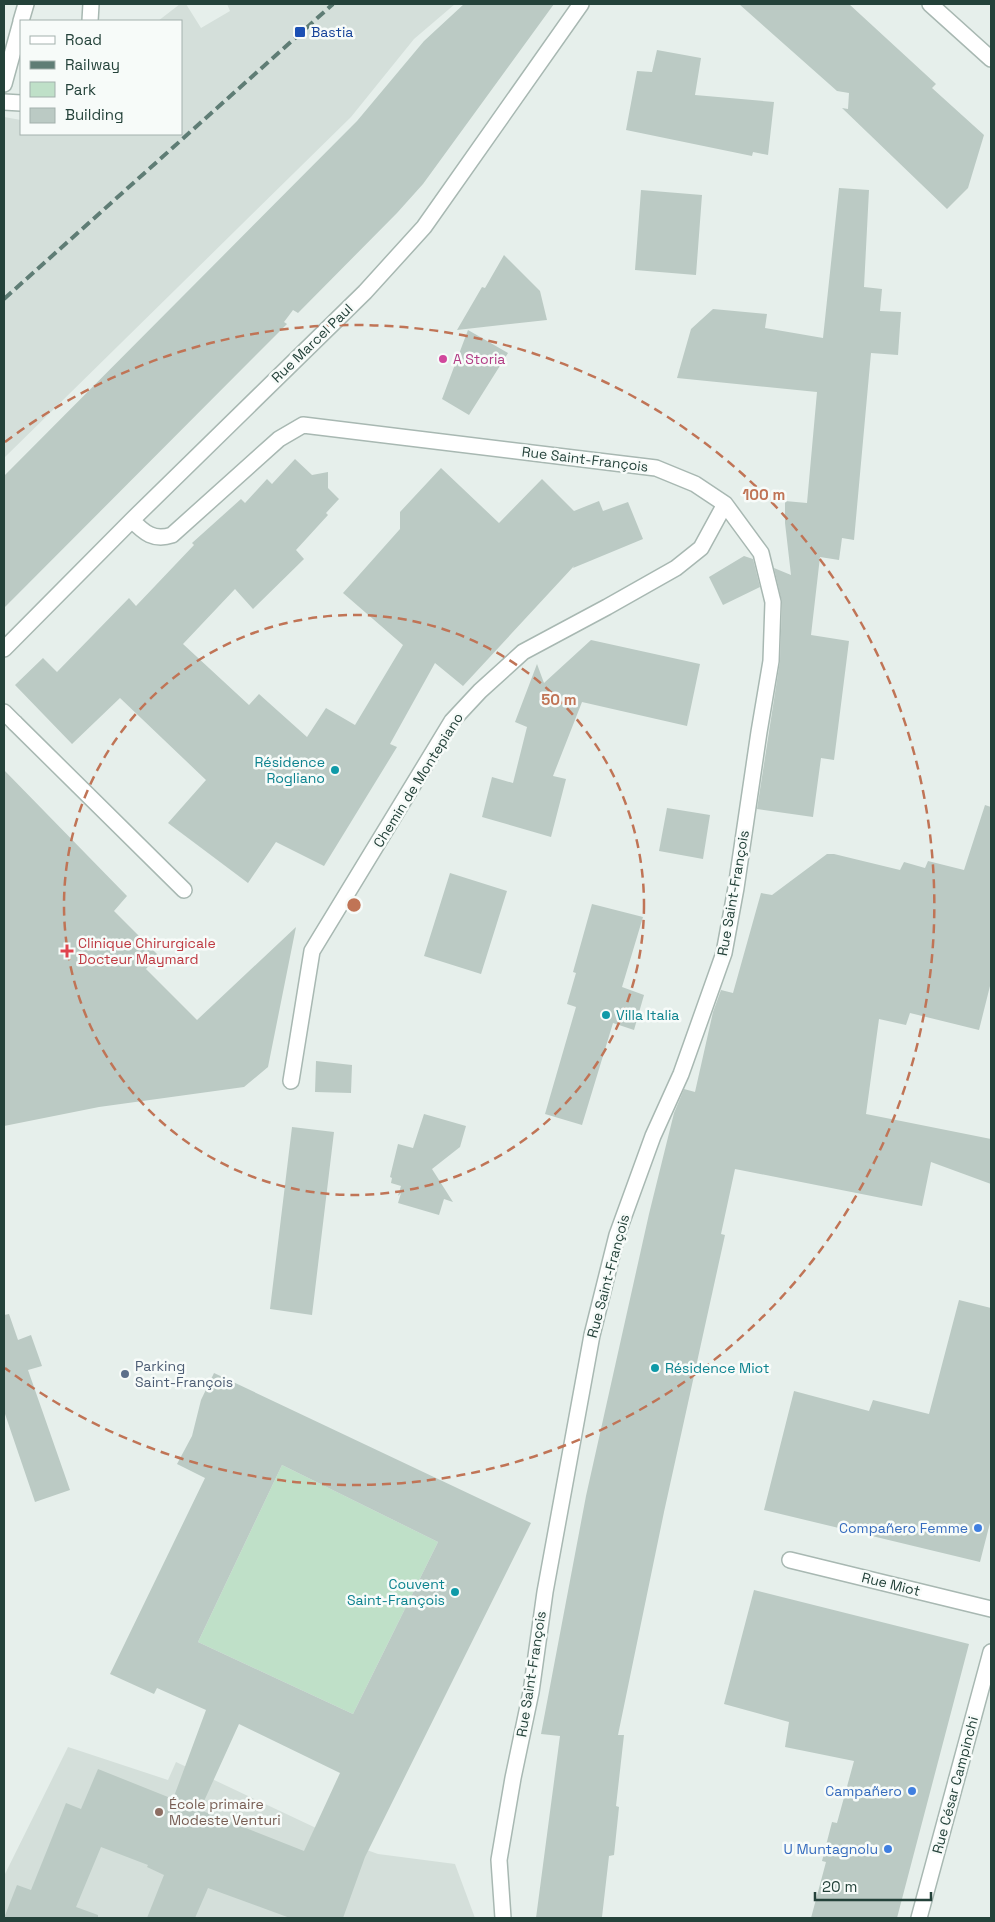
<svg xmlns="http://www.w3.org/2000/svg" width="995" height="1922" viewBox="0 0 995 1922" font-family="'Space Grotesk',sans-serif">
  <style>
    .built { fill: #d4dfda }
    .green { fill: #bfe0c8 }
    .building { fill: #bbcac4; fill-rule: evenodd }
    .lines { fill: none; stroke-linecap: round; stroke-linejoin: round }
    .service-casing { stroke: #a8b8b2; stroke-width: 18 }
    .minor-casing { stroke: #a8b8b2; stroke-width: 18 }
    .tertiary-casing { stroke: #a8b8b2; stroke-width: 18 }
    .service { stroke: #fff; stroke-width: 15 }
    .minor { stroke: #fff; stroke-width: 15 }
    .tertiary { stroke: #fff; stroke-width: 15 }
    .rail { stroke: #5f7d75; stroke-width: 4; stroke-dasharray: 10 5; stroke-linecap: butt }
    .ring { fill: none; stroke: #c07456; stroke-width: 2.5; stroke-dasharray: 9 6 }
    .transit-dot { fill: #1a4fb4; stroke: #f7fbf9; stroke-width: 2 }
    .hotel-dot { fill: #d1479c; stroke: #f7fbf9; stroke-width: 2 }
    .culture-dot { fill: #0f9aa8; stroke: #f7fbf9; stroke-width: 2 }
    .health-dot { fill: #e0444e; stroke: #f7fbf9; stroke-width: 2 }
    .service-dot { fill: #5c6f8a; stroke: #f7fbf9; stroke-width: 2 }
    .shop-dot { fill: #3f7fe0; stroke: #f7fbf9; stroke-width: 2 }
    .education-dot { fill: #8d6e63; stroke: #f7fbf9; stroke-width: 2 }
    .labels { text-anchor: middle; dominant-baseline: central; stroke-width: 5; stroke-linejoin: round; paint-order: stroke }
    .transit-label { font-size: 14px; fill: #164399; stroke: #f7fbf9; text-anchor: start }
    .street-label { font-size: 14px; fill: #24423a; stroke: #f7fbf9 }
    .hotel-label { font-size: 14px; fill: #b23c85; stroke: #f7fbf9; text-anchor: start }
    .culture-label { font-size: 14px; fill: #0d838f; stroke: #f7fbf9; text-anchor: end }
    .health-label { font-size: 14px; fill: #be3a42; stroke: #f7fbf9; text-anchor: start }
    .service-label { font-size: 14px; fill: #4e5e75; stroke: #f7fbf9; text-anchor: start }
    .shop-label { font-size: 14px; fill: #366cbe; stroke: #f7fbf9; text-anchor: end }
    .education-label { font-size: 14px; fill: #785e54; stroke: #f7fbf9; text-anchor: start }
    .centre { fill: #c07456; stroke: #f7fbf9; stroke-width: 2.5 }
    .ring-label { font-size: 15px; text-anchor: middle; font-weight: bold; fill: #c07456; stroke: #f7fbf9; stroke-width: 5; stroke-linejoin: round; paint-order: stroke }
  </style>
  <rect width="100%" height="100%" fill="#e6efeb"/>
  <!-- built -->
  <path class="built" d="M180,4H186L201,28L230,11L227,4H455L414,39L351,117L4,458V117L21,120V134H181V21H158Z
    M68,1747L168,1780L176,1762L350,1844L378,1854L455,1864L475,1918H4V1876Z"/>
  <!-- green -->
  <path class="green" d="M282,1465L438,1542L353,1714L198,1642Z"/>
  <!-- building -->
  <path class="building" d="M464,4H554L423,184L397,213L298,313L293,310L284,322L287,324L4,608V476L357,121L424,41Z
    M739,4H849L936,84L932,88L984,135L968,188L947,209L842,108L848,109L849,93L837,91Z
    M657,50L701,58L695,95L774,102L768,155L753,152L752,156L626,130L637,71L652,72Z
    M839,188L869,190L864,287L882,289L880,311L901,312L898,355L871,353L854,540L842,538L839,560L820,557L811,635L849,641L834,760L821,758L813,817L757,809L780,661L782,602L774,568L791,575L785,523V501L807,503L817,392L677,378L691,329L713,309L767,314L765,328L823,338Z
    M641,190L702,195L696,275L635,270Z
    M504,255L540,291L547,320L457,330L482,287L485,288Z
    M468,330L508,353L469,415L442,399Z
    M295,459L312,475L328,472V488L339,499L326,513L328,515L296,550L304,559L253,609L235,589L183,644L249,705L259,694L307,737L326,708L355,725L403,645L343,593L400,529V512L441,468L499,523L542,479L574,511L599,501L603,511L628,502L643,539L573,568L574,566L463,686L435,663L390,744L397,747L324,866L276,842L248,883L168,823L206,780L120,698L72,744L15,685L43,658L57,672L129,598L136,606L194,545L192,543L241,499L245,503L267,479L272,484Z
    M744,556L753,559L760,587L723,605L709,577Z
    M591,640L700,664L687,726L582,702L553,776L566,779L551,837L482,817L492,777L513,783L527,727L515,722L537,664L544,683Z
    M4,770L127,896L114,911L158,955L146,969L197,1020L296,927L268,1067L244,1087L99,1107L4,1126Z
    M985,805L991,807V982L979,1030L910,1013L906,1025L879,1019L866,1114L991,1139V1184L931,1162L922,1206L735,1169L721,1234L725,1235L664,1512L618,1735H624L616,1806L619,1807L614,1855L609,1856L602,1917L536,1918L560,1736L541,1734L586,1496L649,1214L674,1113L684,1089L695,1092L713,1012L721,990L733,993L761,893L772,895L827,854H834L900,870L904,862L925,868L928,861L964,870Z
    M667,808L710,815L703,859L659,851Z
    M450,873L507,891L481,974L424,956Z
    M592,904L643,917L622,987L644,995L634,1030L613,1023L582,1125L545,1114L576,1007L567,1004L576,973L573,972Z
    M316,1061L352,1065L351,1093L315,1092Z
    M424,1114L466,1126L460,1147L432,1169L453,1202L444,1199L439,1215L398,1203L401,1193L398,1196L401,1186L391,1183L392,1178L390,1177L398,1144L413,1148Z
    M292,1127L334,1132L312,1315L270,1309Z
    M959,1300L991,1308V1519L980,1562L764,1510L794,1391L869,1411L873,1400L929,1414Z
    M9,1314L18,1340L31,1335L42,1366L28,1370L70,1490L35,1502L4,1411V1315Z
    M214,1373L531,1523L365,1857L343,1918H290L208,1888L195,1918H147L164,1875L147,1867L148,1865L101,1847L76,1907L98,1915V1918H4L17,1885L31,1890L66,1803L81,1809L98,1769L173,1799L206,1710L157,1688L154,1694L110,1674L205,1478L177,1464L192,1436L201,1400ZM282,1465L438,1542L353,1714L198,1642ZM239,1724L340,1773L304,1851L200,1810Z
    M754,1590L969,1644L897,1918H811L826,1862L822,1861L832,1822L837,1823L854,1761L785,1747L789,1722L724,1704Z"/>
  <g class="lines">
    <defs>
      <path id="service" d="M21,21L26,4
        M90,21L91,4
        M4,84L21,22
        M4,102L21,103
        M15,723L184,890"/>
      <path id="minor" d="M930,4L991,59
        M132,520C144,533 154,541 172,535L279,439L303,425L656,468L695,484L725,504L761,553L773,602L771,661L759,732L736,888L724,953L681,1074L653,1136L617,1235L592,1335L545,1592L531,1692L513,1778L499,1860L503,1918
        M4,649L132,520L365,292L424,227L581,4
        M4,712L15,723
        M291,1081L312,951L452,721L480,691L523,652L607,607L676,568L701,548L725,504
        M790,1560L991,1609"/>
      <path id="tertiary" d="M919,1918L991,1652"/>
    </defs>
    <!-- service casing -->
    <use href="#service" class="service-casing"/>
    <!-- minor casing -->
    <use href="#minor" class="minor-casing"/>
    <!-- tertiary casing -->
    <use href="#tertiary" class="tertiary-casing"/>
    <!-- service -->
    <use href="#service" class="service"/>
    <!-- minor -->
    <use href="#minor" class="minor"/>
    <!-- tertiary -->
    <use href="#tertiary" class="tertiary"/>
    <!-- rail -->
    <path class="rail" d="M4,299L333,4"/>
  </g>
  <!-- distance rings -->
  <g class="ring">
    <circle cx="354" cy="905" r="290"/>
    <path d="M5 442A580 580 0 1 1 5 1368"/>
  </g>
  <!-- markers -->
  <rect class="transit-dot" x="294" y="26" width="12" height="12" rx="2.5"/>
  <circle class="hotel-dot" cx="443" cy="359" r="5"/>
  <g class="culture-dot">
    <circle cx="335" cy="770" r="5"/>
    <circle cx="606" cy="1015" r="5"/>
    <circle cx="655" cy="1368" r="5"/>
    <circle cx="455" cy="1592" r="5"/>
  </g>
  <path class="health-dot" d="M64.5 943.5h5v5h5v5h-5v5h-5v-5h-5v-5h5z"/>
  <circle class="service-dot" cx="125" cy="1374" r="5"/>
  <g class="shop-dot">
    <circle cx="978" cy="1528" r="5"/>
    <circle cx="912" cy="1791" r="5"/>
    <circle cx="888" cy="1849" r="5"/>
  </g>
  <circle class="education-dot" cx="159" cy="1812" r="5"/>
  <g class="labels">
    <!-- transit labels -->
    <g class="transit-label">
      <text x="311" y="32">Bastia</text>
    </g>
    <!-- street labels -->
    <g class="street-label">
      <text transform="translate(312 343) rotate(-44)">Rue Marcel Paul</text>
      <text transform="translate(585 459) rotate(7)">Rue Saint-François</text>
      <text transform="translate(418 780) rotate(-58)">Chemin de Montepiano</text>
      <text transform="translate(733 893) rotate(-80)">Rue Saint-François</text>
      <text transform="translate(608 1276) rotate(-75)">Rue Saint-François</text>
      <text transform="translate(891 1584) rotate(14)">Rue Miot</text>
      <text transform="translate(531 1674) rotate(-81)">Rue Saint-François</text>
      <text transform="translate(955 1785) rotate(-75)">Rue César Campinchi</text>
    </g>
    <!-- hotel labels -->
    <g class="hotel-label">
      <text x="453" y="359">A Storia</text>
    </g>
    <!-- culture labels -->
    <g class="culture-label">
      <text x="325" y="762">Résidence<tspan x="325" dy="16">Rogliano</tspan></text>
      <text x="616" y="1015" text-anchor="start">Villa Italia</text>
      <text x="665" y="1368" text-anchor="start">Résidence Miot</text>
      <text x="445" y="1584">Couvent<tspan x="445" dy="16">Saint-François</tspan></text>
    </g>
    <!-- health labels -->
    <g class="health-label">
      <text x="78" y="943">Clinique Chirurgicale<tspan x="78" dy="16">Docteur Maymard</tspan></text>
    </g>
    <!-- service labels -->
    <g class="service-label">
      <text x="135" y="1366">Parking<tspan x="135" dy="16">Saint-François</tspan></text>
    </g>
    <!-- shop labels -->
    <g class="shop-label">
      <text x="968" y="1528">Compañero Femme</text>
      <text x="902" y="1791">Campañero</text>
      <text x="878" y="1849">U Muntagnolu</text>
    </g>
    <!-- education labels -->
    <g class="education-label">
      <text x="169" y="1804">École primaire<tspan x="169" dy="16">Modeste Venturi</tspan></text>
    </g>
  </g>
  <circle cx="354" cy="905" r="8" class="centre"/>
  <g class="ring-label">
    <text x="764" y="500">100 m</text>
    <text x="559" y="705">50 m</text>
  </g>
  <!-- border -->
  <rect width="995" height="1922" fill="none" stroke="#24423a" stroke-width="10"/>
  <!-- legend -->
  <rect x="20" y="20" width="162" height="115" fill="#f7fbf9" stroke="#a3b1ad"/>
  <rect x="30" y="36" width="25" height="8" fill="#ffffff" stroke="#a3b1ad"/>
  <text x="65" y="45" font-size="15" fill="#24423a">Road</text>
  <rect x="30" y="61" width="25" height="8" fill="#5f7d75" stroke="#a3b1ad"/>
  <text x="65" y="70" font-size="15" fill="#24423a">Railway</text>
  <rect x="30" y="82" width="25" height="15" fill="#bfe0c8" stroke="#a3b1ad"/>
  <text x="65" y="95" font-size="15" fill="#24423a">Park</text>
  <rect x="30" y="108" width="25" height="15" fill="#bbcac4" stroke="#a3b1ad"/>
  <text x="65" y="120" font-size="15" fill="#24423a">Building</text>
  <!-- scale -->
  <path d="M815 1892v8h116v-8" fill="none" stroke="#24423a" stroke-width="2.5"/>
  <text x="822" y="1892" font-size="15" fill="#24423a" stroke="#f7fbf9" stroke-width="4" paint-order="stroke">20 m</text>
</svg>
